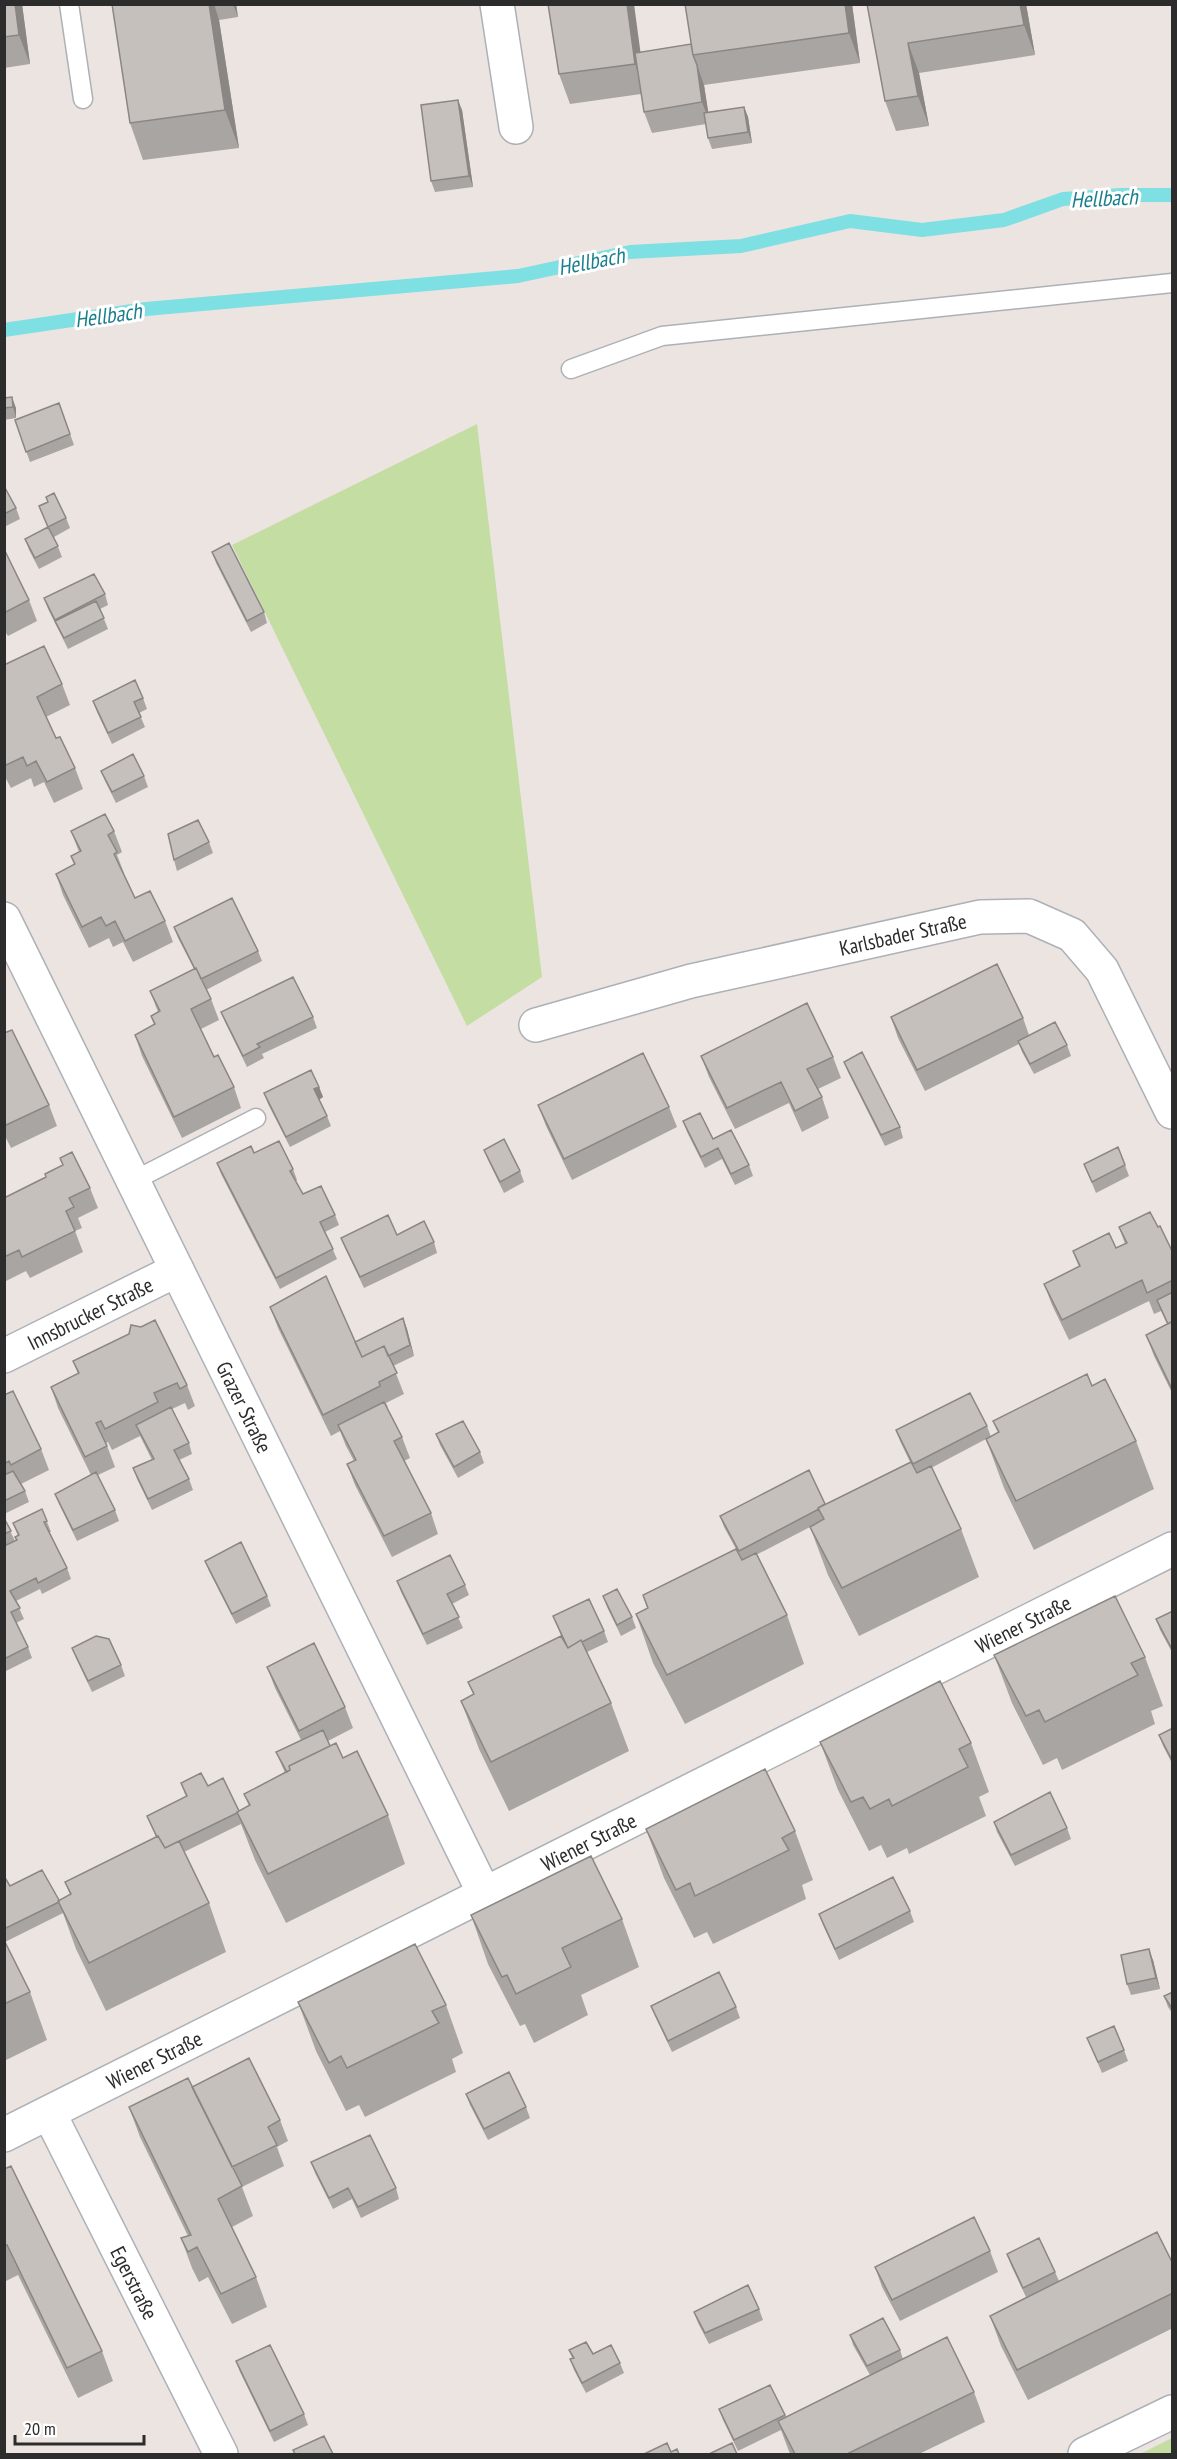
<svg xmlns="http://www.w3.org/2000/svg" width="1177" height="2459" viewBox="0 0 1177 2459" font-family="'PT Sans Narrow',sans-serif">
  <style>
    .green { fill: #c4dda3 }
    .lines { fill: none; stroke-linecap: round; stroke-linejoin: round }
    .stream { stroke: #7ee0e3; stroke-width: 14 }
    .service-casing { stroke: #adb1b7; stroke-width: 21 }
    .minor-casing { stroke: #adb1b7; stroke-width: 36 }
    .service { stroke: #fff; stroke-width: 18 }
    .minor { stroke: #fff; stroke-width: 33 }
    .wall { fill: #a9a5a2 }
    .shaded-wall { fill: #8a8684 }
    .building { fill: #c5c0bc; stroke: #8a8684; stroke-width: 1.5 }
    .labels { text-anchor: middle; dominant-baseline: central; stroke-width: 6; stroke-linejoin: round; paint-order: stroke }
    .street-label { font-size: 21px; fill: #2c2c2c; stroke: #fff }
    .water-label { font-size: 22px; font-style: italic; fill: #1a7f8c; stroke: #fff }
  </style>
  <rect width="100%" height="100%" fill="#ece4e0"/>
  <!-- green -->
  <path class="green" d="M477,424L542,977L467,1026L232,545Z
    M1172,2438V2454H1140Z"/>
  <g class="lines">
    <!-- stream -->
    <path class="stream" d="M4,330L146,309L518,276L630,252L741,246L850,221L922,230L1004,220L1063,199L1122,195H1172"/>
    <defs>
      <path id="service" d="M69,4L83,99
        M571,369L662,336L1172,283
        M133,1181L256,1118"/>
      <g id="minor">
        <path d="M497,4L516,127"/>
        <path id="s1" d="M4,919L485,1895"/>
        <path id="s2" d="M536,1025L691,981L980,917L1029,916L1072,935L1102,970L1172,1112"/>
        <path id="s3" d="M4,1356L177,1270"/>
        <path id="s4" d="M49,2113L221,2454"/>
        <path id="s5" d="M4,2135L1172,1549"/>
        <path d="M1085,2454L1172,2412"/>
      </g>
    </defs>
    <!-- service casing -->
    <use href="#service" class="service-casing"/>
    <!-- minor casing -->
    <use href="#minor" class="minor-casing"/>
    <!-- service -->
    <use href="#service" class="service"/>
    <!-- minor -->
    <use href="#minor" class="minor"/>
  </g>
  <!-- wall -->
  <path class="wall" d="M4,4H22L30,64L4,68Z
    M112,4H236L238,17L219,20L239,148L143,160L130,123Z
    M852,4L860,63L704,85L708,112L744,107L748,117L752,143L712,149L708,138L706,124L652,133L644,112L641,94L570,104L559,74L640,52L691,44Z
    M867,4H1026L1035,55L919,73L929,126L896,131L885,101Z
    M462,110L473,187L435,192L431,181Z
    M4,398L16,408V418L4,420Z
    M59,403L74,445L30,462L15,420Z
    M4,486L16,508L20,519L4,527Z
    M39,506L66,518L70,528L54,537L62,557L39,569L29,550L25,539L48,528Z
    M4,549L29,600L37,621L8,636L4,630Z
    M212,552L264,612L267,623L251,632L216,563Z
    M105,594L108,605L100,609L108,629L68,649L48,609L44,598Z
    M4,665L62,684L70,705L46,717L56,738L75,768L83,789L54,803L44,782L34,787L31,778L11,788L4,775Z
    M143,698L147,709L139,713L145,727L112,744L97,712L93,701Z
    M101,771L144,776L148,787L116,803L105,781Z
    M71,831H114L122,852L117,855L124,873V874L135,898L165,921L173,942L133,962L123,942L113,947L109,938L89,948L63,895L56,874L74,865L71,856L79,852Z
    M209,842L213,853L177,871L174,860Z
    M174,927L258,951L262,961L206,990L211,999L219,1020L201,1029L214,1057L234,1087L241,1108L182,1138L142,1056L135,1035L154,1025L151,1016L158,1012L150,991L194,969L178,938Z
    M221,1012L313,1017L317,1028L262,1054L264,1058L247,1067L225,1022Z
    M891,1017L1023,1018L1029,1035L1067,1045L1071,1056L1034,1074L1022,1052L1019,1044L925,1091L898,1038Z
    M4,1033L49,1105L57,1126L11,1148L4,1134Z
    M701,1056L833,1057L841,1078L818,1089L822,1097L829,1118L802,1132L789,1103L735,1129L709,1077Z
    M844,1062L900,1127L903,1138L885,1146L848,1072Z
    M319,1087L323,1097L319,1100L327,1116L331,1126L290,1147L268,1104L264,1093Z
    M538,1105L669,1107L677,1127L572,1180L546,1126Z
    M683,1121L713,1139L749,1165L753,1176L735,1185L722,1159L705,1168L687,1132Z
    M484,1150L520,1171L524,1182L504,1193L488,1160Z
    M254,1153L293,1169L297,1180L296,1181L303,1194L335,1215L339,1225L325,1232L337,1259L280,1289L221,1174L217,1163Z
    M1084,1164L1125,1165L1129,1176L1096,1193Z
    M90,1188L98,1208L78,1218L82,1228L75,1231L83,1252L30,1278L26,1271L4,1282V1198Z
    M1119,1227L1173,1253V1395L1154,1356L1146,1335L1167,1324L1161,1311L1154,1314L1149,1301L1069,1340L1052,1305L1044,1284L1079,1267L1073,1251L1116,1248L1125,1244Z
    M397,1235L434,1242L437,1253L364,1288L345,1248L341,1238Z
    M270,1307L355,1342L403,1318L407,1329L414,1356L393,1366L404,1394L386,1403L388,1407H387L402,1437L410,1458L404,1461L431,1513L438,1534L392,1557L355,1485L347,1464L354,1461L346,1446L340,1431L331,1436L278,1328Z
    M129,1334L187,1385L195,1406L188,1410L185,1403L172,1409L189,1443L192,1454L179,1460L189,1479L193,1490L152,1510L137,1479L133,1468L152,1460L140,1436L112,1450L108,1442L106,1443L115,1467L98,1475L115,1510L119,1521L77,1541L59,1504L55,1494L91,1475L58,1408L51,1387L78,1374L73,1361Z
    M1092,1386L1136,1441L1154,1489L1034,1550L1004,1488L986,1439L931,1468L961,1529L979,1577L859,1636L828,1575L810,1527L756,1555L787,1615L804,1664L685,1724L653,1663L636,1614L647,1608L643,1595L736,1549L724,1527L720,1516L825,1504L910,1462L900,1441L896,1430L987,1426L991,1437L998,1433L993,1421Z
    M4,1395L41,1449L49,1470L21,1484L25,1491L29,1502L4,1514Z
    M436,1434L480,1452L484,1463L458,1478L440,1445Z
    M42,1509L51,1532H49L67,1568L71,1579L42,1594L40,1589L16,1601L24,1619L16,1623L28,1647L32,1658L4,1672V1518L15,1541H16L15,1537L18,1536L13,1523Z
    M205,1561L267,1596L271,1606L236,1624L209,1571Z
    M397,1581L465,1585L469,1595L452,1604L463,1628L427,1645L401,1592Z
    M603,1596L632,1617L636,1628L621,1636L607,1607Z
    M1173,1611V1654L1160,1630L1156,1619Z
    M553,1616L604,1631L608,1642L587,1652L611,1703L629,1751L509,1811L479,1749L461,1701L473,1694L468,1682L562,1638Z
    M72,1648L121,1665L125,1676L92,1692L76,1658Z
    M994,1655L1145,1657L1163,1706L1151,1711L1155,1724L1062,1770L1057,1758L1043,1765L1012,1703Z
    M267,1667L345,1707L353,1728L328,1741L330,1746L343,1758L388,1815L405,1864L286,1923L255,1860L241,1824L184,1852L209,1903L226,1952L106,2011L76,1949L63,1913L5,1942L30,1992L47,2040L4,2061V1876L10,1886L59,1900L70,1895L65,1882L156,1837L147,1816L186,1797L181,1783L208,1786L239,1811L249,1806L244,1794L285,1773L276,1752L301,1740L275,1688Z
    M1173,1728V1765L1163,1746L1159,1735Z
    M820,1742L971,1743L989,1792L979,1797L986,1816L909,1854L907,1848L887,1858L881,1845L869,1851L838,1790Z
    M994,1822L1067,1828L1071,1839L1015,1866L997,1832Z
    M646,1829L795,1831L813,1880L802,1885L806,1899L713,1944L707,1932L694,1938L664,1878Z
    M910,1911L914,1922L839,1960L823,1925L819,1914Z
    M471,1915L622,1919L639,1967L581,1995L588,2015L534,2043L525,2024L520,2026L488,1964Z
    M1153,1960L1160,1989L1131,1995L1127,1984Z
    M1173,1992V2014L1168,2007L1164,1996Z
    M298,2002L446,2005L463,2053L452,2059L456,2072L365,2117L359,2105L346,2111L316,2051Z
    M651,2006L736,2007L740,2018L672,2052L655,2016Z
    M1087,2038L1124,2050L1128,2061L1102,2073Z
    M192,2087L280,2120L288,2141L277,2147L284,2166L242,2187L253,2216L232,2227L256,2277L267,2307L232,2324L208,2277L199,2282L192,2268L181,2238L188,2236L140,2137L129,2107Z
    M466,2094L526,2107L530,2118L488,2140L470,2105Z
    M311,2162L396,2188L399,2199L361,2218L352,2199L333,2209L315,2173Z
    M4,2169L102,2351L113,2381L78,2398L18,2275L4,2282Z
    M990,2251L998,2272L900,2321L882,2287L875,2267Z
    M1007,2254L1055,2272L1059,2281L1173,2264V2328L1028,2400L1001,2346L990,2316L1026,2297L1011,2265Z
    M759,2309L763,2320L709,2344L698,2323L694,2312Z
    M850,2335L900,2350L903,2359L974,2392L985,2422L919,2454H790L781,2430L738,2451L723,2420L719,2409L770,2385L786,2417L870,2375L853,2345Z
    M569,2350L593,2354L620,2363L624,2373L586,2393L574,2370L570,2359L572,2358Z
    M236,2361L304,2414L308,2425L274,2442L240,2372Z"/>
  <!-- shaded-wall -->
  <path class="shaded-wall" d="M15,4H22L30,64L19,35Z
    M209,4H214L219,20L239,148L225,110Z
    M233,4H236L238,17Z
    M627,4H634L646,93L635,64Z
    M845,4H852L860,63L849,33Z
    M1020,4H1026L1035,55L1024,25Z
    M908,43L919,73L929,126L918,96Z
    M697,65L704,85L710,123L702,102Z
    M458,100L462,110L473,187L469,176Z
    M744,107L748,117L752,143L748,132Z
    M12,397L16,408V418L13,407Z
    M319,1087L323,1097L318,1100L314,1089Z
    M403,1318L407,1329L414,1356L410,1345Z
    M1149,1949L1153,1960L1160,1989L1156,1978Z"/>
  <!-- building -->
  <path class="building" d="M4,4H15L19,35L4,37Z
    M112,4H209L225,110L130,123Z
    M548,4H627L635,64L559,74Z
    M685,4H845L849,33L693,55Z
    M867,4H1020L1024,25L908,43L918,96L885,101Z
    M691,44L693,55L697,65L702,102L644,112L635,53Z
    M458,100L469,176L431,181L421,105Z
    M744,107L748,132L708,138L704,113Z
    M12,397L13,407L4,408V398Z
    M59,403L70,434L26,452L15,420Z
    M4,486L16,508L4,514Z
    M54,493L66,518L48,527L39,506L48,502L46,497Z
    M48,527L58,546L35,558L25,539Z
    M229,543L264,612L247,621L212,552Z
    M4,549L29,600L4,613Z
    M94,574L105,594L55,620L44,598Z
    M96,601L104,618L64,638L55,621Z
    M44,646L62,684L37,697L56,738L60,737L75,768L47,782L36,761L27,766L23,757L4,766V665Z
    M135,680L143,698L134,702L141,717L108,733L93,701Z
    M133,754L144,776L112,792L101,771Z
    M105,814L114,831L108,835L117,852L114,854L135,898L150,891L165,921L125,941L115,921L106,926L101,917L82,927L56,874L75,864L71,856L81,851L71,831Z
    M198,820L209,842L174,860L168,834Z
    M232,898L258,951L201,979L196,968L195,969L174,927Z
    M997,964L1023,1018L917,1070L891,1017Z
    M196,968L211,999L191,1009L214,1057L218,1055L234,1087L174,1117L135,1035L155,1024L151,1016L160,1011L150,991Z
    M293,977L313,1017L257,1044L260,1047L243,1056L221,1012Z
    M807,1003L833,1057L807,1069L822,1097L795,1111L781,1082L727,1108L701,1056Z
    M1055,1022L1067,1045L1030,1064L1018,1041Z
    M12,1030L49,1105L4,1126V1033Z
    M862,1052L900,1127L881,1135L844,1062Z
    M643,1053L669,1107L564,1159L538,1105Z
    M311,1070L319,1087L314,1089L327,1116L286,1137L264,1093Z
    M700,1113L713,1139L731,1130L749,1165L731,1174L718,1148L701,1157L683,1121Z
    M504,1139L520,1171L500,1182L484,1150Z
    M279,1141L293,1169L290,1171L303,1194L321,1186L335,1215L320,1222L333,1249L276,1278L217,1163L251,1146L254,1153Z
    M1118,1147L1125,1165L1092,1182L1084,1164Z
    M72,1152L90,1188L69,1198L74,1207L66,1211L75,1231L22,1257L19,1250L4,1257V1198L46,1177L45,1174L63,1165L60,1158Z
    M1150,1212L1158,1227L1160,1226L1173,1253V1280L1147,1293L1142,1280L1062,1320L1044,1284L1080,1266L1073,1251L1109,1233L1116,1248L1127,1243L1119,1227Z
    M388,1215L397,1235L424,1221L434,1242L360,1277L341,1238Z
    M326,1276L362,1357L384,1346L397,1373L379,1382L380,1386L323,1415L270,1307Z
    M1173,1292V1321L1168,1324L1157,1300Z
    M403,1318L410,1345L388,1356L384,1346L362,1357L355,1342Z
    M155,1320L187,1385L180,1389L177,1383L154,1393L158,1402L105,1429L101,1421L96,1423L107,1446L85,1457L51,1387L79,1373L73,1361L129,1334L131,1325L141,1327Z
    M1173,1321V1391L1146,1335Z
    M1087,1374L1092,1386L1105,1379L1136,1441L1016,1501L986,1439L999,1432L993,1421Z
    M13,1391L41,1449L11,1465L9,1461L4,1464V1395Z
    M970,1393L987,1426L913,1464L896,1430Z
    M384,1402L402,1437L394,1441L431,1513L384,1536L347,1464L356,1460L338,1425Z
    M171,1407L189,1443L174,1450L189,1479L148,1499L133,1468L154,1459L136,1425Z
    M463,1421L480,1452L454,1467L436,1434Z
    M911,1462L917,1473L931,1466L961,1529L842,1588L810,1527L824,1519L818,1508Z
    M809,1470L825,1504L818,1508L819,1509L739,1551L720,1516Z
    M13,1471L25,1491L4,1501V1475Z
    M96,1472L115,1510L73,1530L55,1494Z
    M42,1509L47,1521L44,1522L67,1568L38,1583L36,1578L10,1591L20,1608L11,1612L28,1647L4,1659V1546L17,1540L15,1537L19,1535L13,1523Z
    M4,1518L11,1531L4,1534Z
    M241,1542L267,1596L232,1614L205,1561Z
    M736,1549L742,1560L756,1553L787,1615L667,1675L636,1614L648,1608L643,1595Z
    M450,1555L465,1585L447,1594L459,1617L423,1634L397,1581Z
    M617,1589L632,1617L617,1625L603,1596Z
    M1115,1596L1145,1657L1131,1663L1138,1675L1045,1722L1039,1710L1026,1716L994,1655Z
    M589,1599L604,1631L582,1642L581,1640L568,1648L553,1616Z
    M1173,1611V1651L1156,1619Z
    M96,1636L109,1639L121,1665L88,1681L72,1648Z
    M561,1636L568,1648L581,1640L611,1703L491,1762L461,1701L474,1694L468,1682Z
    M314,1643L345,1707L299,1731L267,1667Z
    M940,1681L971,1743L959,1749L968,1767L892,1806L889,1799L870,1809L863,1797L851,1802L820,1742Z
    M1173,1728V1762L1159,1735Z
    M323,1730L330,1746L289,1766L290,1770L287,1772L276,1752Z
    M336,1743L343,1758L357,1751L388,1815L268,1874L237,1812L250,1805L244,1794L290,1770L289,1766Z
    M765,1769L795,1831L782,1838L789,1850L695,1896L690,1883L676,1890L646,1829Z
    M201,1773L208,1786L223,1778L239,1811L237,1812V1813L165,1848L158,1836L157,1837L147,1816L187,1796L181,1783Z
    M1050,1792L1067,1828L1011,1855L994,1822Z
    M158,1836L165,1848L179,1841L209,1903L89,1963L58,1901L71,1894L65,1882Z
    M591,1856L622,1919L562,1948L571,1967L516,1994L507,1975L502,1977L471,1915Z
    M42,1870L59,1900L58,1901L59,1902L4,1929V1876L10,1886Z
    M893,1877L910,1911L835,1949L819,1914Z
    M4,1940L30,1992L4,2004Z
    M415,1944L446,2005L432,2011L439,2023L347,2068L341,2056L329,2063L298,2002Z
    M1149,1949L1156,1978L1127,1984L1121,1955Z
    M719,1972L736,2007L668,2041L651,2006Z
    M1173,1992V2010L1164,1996Z
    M1114,2026L1124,2050L1098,2062L1087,2038Z
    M249,2058L280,2120L268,2127L277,2145L232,2167L192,2087Z
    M509,2072L526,2107L484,2129L466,2094Z
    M188,2078L242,2186L218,2199L256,2277L221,2294L197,2247L188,2252L181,2238L191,2235L129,2107Z
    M370,2135L396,2188L358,2207L348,2188L329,2198L311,2162Z
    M11,2166L102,2351L67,2368L7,2245L4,2246V2169Z
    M974,2217L990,2251L892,2300L875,2267Z
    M1157,2232L1173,2264V2293L1017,2370L990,2316Z
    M1039,2238L1055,2272L1023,2288L1007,2254Z
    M748,2285L759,2309L705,2333L694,2312Z
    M883,2318L900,2350L867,2366L850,2335Z
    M947,2337L974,2392L847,2454H795L778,2421Z
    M586,2342L593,2354L611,2345L620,2363L582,2383L570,2359L574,2358L569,2350Z
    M270,2345L304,2414L270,2431L236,2361Z
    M770,2385L785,2415L734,2440L719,2409Z
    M324,2436L333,2454H295L293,2450Z
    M667,2443L671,2452L677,2449L679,2454H644Z
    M732,2443L737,2454H709Z"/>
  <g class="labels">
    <!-- street labels -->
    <g class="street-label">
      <text stroke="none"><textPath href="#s2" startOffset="378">Karlsbader Straße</textPath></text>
      <text stroke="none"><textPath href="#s3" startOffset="96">Innsbrucker Straße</textPath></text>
      <text stroke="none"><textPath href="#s1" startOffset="544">Grazer Straße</textPath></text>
      <text stroke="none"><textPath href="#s5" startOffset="1140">Wiener Straße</textPath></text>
      <text stroke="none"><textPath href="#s5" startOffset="654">Wiener Straße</textPath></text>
      <text stroke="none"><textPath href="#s5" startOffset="168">Wiener Straße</textPath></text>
      <text stroke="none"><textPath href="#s4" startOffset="190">Egerstraße</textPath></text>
    </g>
    <!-- water labels -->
    <g class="water-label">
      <text transform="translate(1104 198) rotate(-3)">Hellbach</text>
      <text transform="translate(591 261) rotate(-11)">Hellbach</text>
      <text transform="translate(108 315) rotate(-8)">Hellbach</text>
    </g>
  </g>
  <!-- border -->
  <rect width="1177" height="2459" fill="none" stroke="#2c2c2c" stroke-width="12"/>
  <!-- scale -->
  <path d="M15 2435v9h129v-9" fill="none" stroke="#2c2c2c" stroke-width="3"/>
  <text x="24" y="2435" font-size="18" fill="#2c2c2c" stroke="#ffffff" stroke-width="4.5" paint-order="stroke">20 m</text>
</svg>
